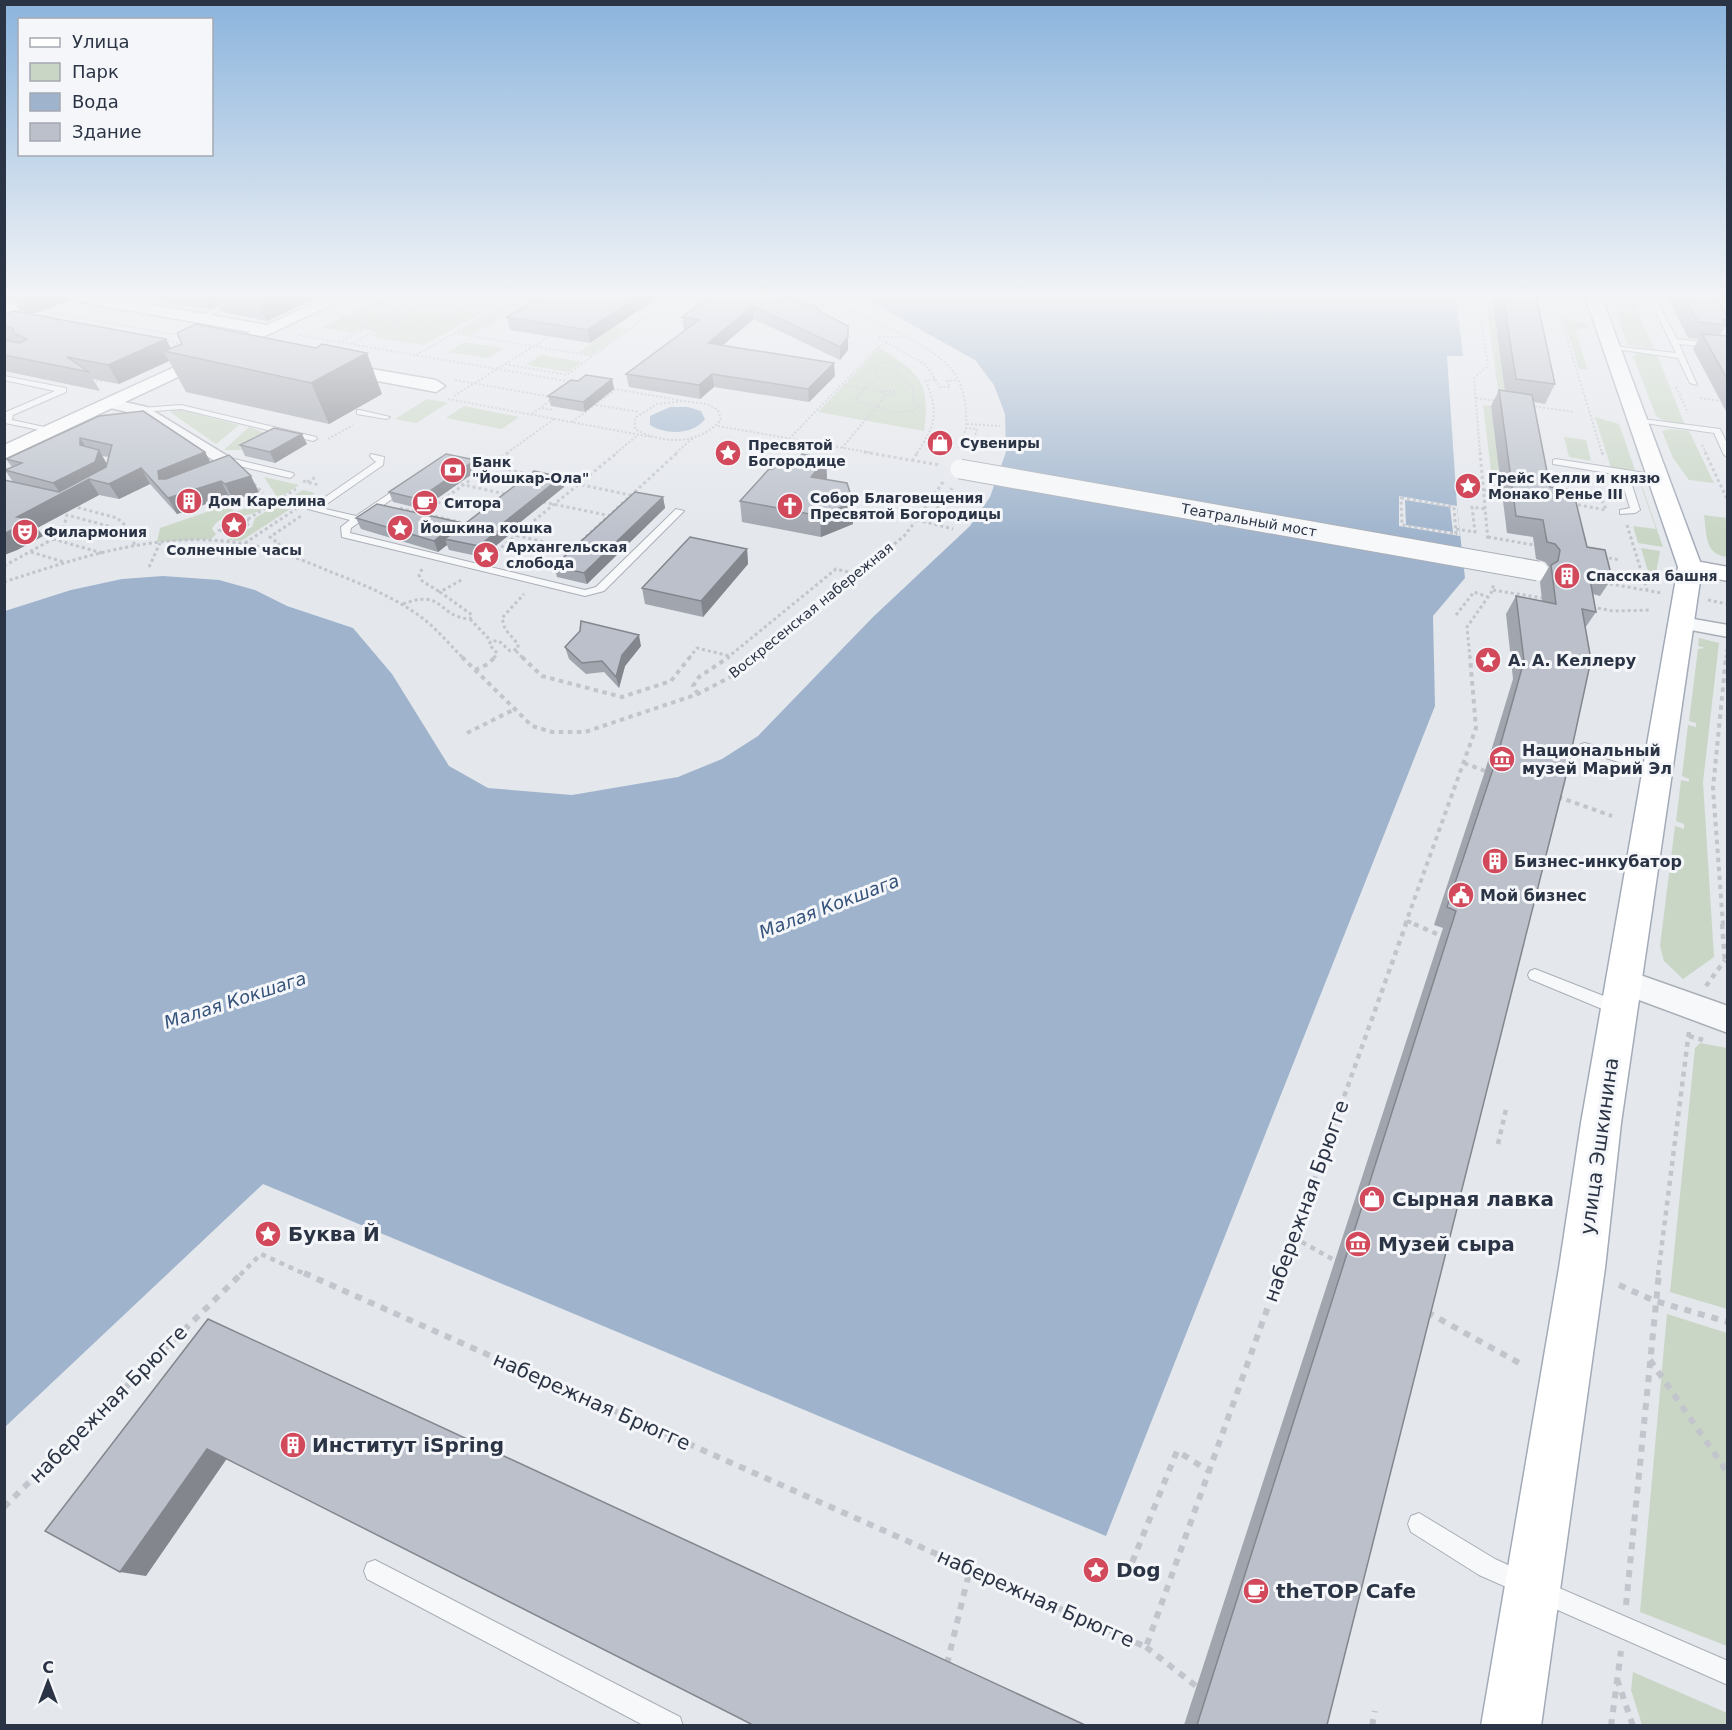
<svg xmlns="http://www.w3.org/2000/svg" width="1732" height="1730" viewBox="0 0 1732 1730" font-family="'DejaVu Sans',sans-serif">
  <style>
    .green { fill: #c9d6c5 }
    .water { fill: #9fb4cc }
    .pier { fill: #e4e7ec; fill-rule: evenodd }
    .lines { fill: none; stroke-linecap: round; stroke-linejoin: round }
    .lane-casing { stroke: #a9aeb7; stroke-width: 2 }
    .street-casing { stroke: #a9aeb7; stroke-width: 3 }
    .secondary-casing { stroke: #a9aeb7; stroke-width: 3 }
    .primary-casing { stroke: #a3abb8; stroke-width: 3 }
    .path-far4 { stroke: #c2c5cb; stroke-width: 2; stroke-dasharray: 2 2; stroke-linecap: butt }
    .path-far3 { stroke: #c2c5cb; stroke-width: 3; stroke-dasharray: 3 3; stroke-linecap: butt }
    .path-far2 { stroke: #c2c5cb; stroke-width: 4; stroke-dasharray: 4.5 4.5; stroke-linecap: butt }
    .path-far1 { stroke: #c2c5cb; stroke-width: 4.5; stroke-dasharray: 5 5; stroke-linecap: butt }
    .path { stroke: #c2c5cb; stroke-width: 6; stroke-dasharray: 7 7; stroke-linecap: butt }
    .lane { fill: #f7f8fa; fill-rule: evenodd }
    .street { fill: #f7f8fa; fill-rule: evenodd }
    .secondary { fill: #fff; fill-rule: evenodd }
    .primary { fill: #fff; fill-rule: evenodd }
    .street-bridge-casing { stroke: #a9aeb7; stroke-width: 21; stroke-linecap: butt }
    .street-bridge { stroke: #f7f8fa; stroke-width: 19 }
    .wall { fill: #a1a5ae; fill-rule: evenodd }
    .shaded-wall { fill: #83868d }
    .building { fill: #bbc0ca; stroke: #83868d; stroke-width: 1.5 }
    .labels { text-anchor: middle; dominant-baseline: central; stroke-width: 6; stroke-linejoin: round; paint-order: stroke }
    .far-poi-label { font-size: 14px; font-weight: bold; fill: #2b3445; stroke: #f4f6f9; text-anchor: start }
    .far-street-label { font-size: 14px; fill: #2b3445; stroke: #f4f6f9 }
    .poi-label { font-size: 16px; font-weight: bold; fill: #2b3445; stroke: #f4f6f9; text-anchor: start }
    .water-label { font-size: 18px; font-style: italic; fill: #34527a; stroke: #f4f6f9 }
    .near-street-label { font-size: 20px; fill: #2b3445; stroke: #f4f6f9 }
    .near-poi-label { font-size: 20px; font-weight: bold; fill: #2b3445; stroke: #f4f6f9; text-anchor: start }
  </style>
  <rect width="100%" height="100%" fill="#e4e7ec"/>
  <!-- green -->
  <path class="green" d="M385,296H512L424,345L372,337L379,332L361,329L352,333L321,328Z
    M523,296H537L469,335L458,333Z
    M1485,296H1493L1507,398L1499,397Z
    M1609,296H1630L1655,350L1628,345Z
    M1564,319L1581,322L1589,327L1575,330L1588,370L1579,369Z
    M614,327L628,329L592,355L578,353Z
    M464,342L504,348L488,358L448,352Z
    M879,348C919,372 931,382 924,431L818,412Z
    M1639,353L1657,355L1685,425L1665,421L1656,416L1633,356Z
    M541,355L583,362L568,372L526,365Z
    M427,399L448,403L416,423L395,419Z
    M1483,405L1491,406L1503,489L1493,487Z
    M464,406L519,417L502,429L446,418Z
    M177,409L239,425L216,444L170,412Z
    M1595,417L1619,424L1635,470L1611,468Z
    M249,427L268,434L240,450H224Z
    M1670,429L1689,431L1714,483L1689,480L1673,458L1662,431Z
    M1564,437L1586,440L1591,461L1569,457Z
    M264,477L299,485C285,493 268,509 251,514C237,518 220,513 212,529L216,534L211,539L157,542L160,528L227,505L235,512L277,497Z
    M1640,483H1641L1663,547L1638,543L1633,526L1656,529Z
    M303,490L315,493L241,541L227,540L252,527L255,518Z
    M1704,515L1727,518V557C1704,554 1707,535 1704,515Z
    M1641,548L1660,551L1655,579L1650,578Z
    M1699,638L1719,643L1703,782L1714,957L1683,979L1664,961L1660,946L1675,826L1684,829V824L1676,821L1681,780L1689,782V779L1682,776L1688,725L1696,727V723L1689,721L1698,649L1705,648L1698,646Z
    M1700,1043L1727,1048V1309L1670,1292L1695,1048Z
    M1667,1314L1727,1333V1646L1640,1612Z
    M1633,1672L1727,1713V1725H1642L1631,1690Z"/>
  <!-- water -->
  <path class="water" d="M860,296H1456L1463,356H1447L1457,506L1465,578L1433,616L1435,706L1106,1536L263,1184L5,1427V611L71,590L122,579L163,576L219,580L255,590L287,606L353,628L392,674L449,766L488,788L572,795L678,777L722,759L758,736L873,617L970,526L990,497L1006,452L1005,414L994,385L975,360Z
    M670,407H688L701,411L705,419C694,435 665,435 650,425V416Z"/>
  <!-- pier -->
  <path class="pier" d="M1399,496L1457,506L1460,536L1399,526ZM1405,500L1450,507L1453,532L1406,525Z"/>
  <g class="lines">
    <defs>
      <path id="lane" d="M215,296H231L244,299L202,319H198V317L234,300Z
        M1648,296H1654L1677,339L1728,345V349L1679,344L1697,385L1690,383L1678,358L1608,348L1612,346L1676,353Z
        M4,376L66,388V392L13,415L12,420L54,429V433L5,423L6,412L55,391L4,380Z
        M181,405L316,437L317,439L313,441L181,409L141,412L137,410L141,408Z
        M360,410L390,417L386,419L357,414V410Z
        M1635,418L1720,429L1728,445V457L1724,455L1714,433L1638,422L1634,420Z
        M371,454L384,457L383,465L321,508L356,516L402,485L409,487L351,528L350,533L585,590L596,587L676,509L684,511L604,591L585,596L342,537L341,527L350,520L308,509L376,462L370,456Z
        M226,457L293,473L294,475L290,478L223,462V458Z
        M1556,459L1658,475L1662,478L1658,481L1629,476L1640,510L1635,513L1620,514V510L1630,508L1620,475L1553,464V460Z
        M1585,743L1660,767L1662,770L1656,774L1581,750L1579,747L1581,744Z
        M1535,969L1624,1004L1627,1009L1624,1014L1619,1016L1530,979L1528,975L1530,971Z
        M1419,1513L1495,1559L1530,1575L1533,1583L1530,1591L1522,1594L1479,1575L1411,1532L1408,1524L1411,1516Z
        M375,1560L680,1717L683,1726H645L367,1579L364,1571L367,1563Z
        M1543,1581L1728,1661V1685L1535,1600L1532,1592L1535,1584Z"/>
      <path id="street" d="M111,399L147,407L234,460L232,464H220L136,414L106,407L103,404L106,401Z
        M1682,617L1728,625V637L1675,627L1672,623L1675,619Z
        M1623,969L1728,1006V1033L1612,990L1608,981L1612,972Z"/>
      <path id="secondary" d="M32,296H55L53,299L4,316V305Z
        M67,296H101L267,325L330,296H350L4,459V445L251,332L75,301Z
        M331,362L436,380L445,386L436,392L325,371L322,367Z
        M1690,560L1728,567V581L1682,572L1678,567L1682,562Z"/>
      <path id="primary" d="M1585,296H1601L1702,567L1621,1123L1605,1268L1541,1726H1481L1559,1268L1581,1123L1678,567Z"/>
    </defs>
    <!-- lane casing -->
    <use href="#lane" class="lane-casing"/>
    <!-- street casing -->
    <use href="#street" class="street-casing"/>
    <!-- secondary casing -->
    <use href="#secondary" class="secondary-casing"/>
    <!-- primary casing -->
    <use href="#primary" class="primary-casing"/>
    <!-- path-far4 -->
    <path class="path-far4" d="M473,296L484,298
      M825,296C859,316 935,343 955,374C965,390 967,410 966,428L977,429L971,450
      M1477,296L1488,366L1474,378L1480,453
      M1531,296L1554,299
      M1554,296L1602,453
      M51,313L183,336
      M338,316L366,320
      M383,316L396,318L399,322C387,330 375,333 362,325Z
      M389,316L429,296
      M353,318L397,296
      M399,319L443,296
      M396,325L426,330L485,298
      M454,333L592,356
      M299,335L572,382
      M471,336L540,296
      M901,337H878L926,365L940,387H950L947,381L957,380
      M164,341L184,344
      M339,342L365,328
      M352,343L377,330
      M416,355L520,296
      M883,362L898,366L897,374L913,387V402L918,406L912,411L889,413L886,409L858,401L856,398L869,384L876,381L878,376L874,367Z
      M505,364L567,375L674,296
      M455,380L551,397
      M92,382L109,380
      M844,385L881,391
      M1676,387L1688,413
      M609,388L684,401
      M881,391H895V393L886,395Z
      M454,396L550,336
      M1476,398L1498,401
      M1700,398L1720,401
      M448,399L651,437
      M684,401L707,404L718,410L721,420C699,445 663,445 635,429V418L657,404Z
      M596,405L639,412
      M1531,406L1575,412
      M542,408L554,410
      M532,414L552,399
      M572,422L615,390
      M967,424L1000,426
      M718,426L873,453
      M328,439L353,425
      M789,439L877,348L887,342
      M1702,445L1706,453
      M842,448L886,395
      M959,448L966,428
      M507,453L554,419
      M616,453L638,435
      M676,453L694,437
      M917,453C936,424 939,414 926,381L936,379"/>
    <!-- path-far3 -->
    <path class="path-far3" d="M864,452L939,465
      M1480,452L1488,541
      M1602,452L1603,455
      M1705,452L1728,501
      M912,461L918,452
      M473,462L533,475
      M558,480L630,495
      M303,481L319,485
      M307,482L316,477
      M455,483L510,495
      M254,484L263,493
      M1484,490L1505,494
      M1568,490C1584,492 1602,492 1606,510L1574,504
      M1401,498L1454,507L1456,534L1402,525Z
      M543,502L606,515
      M72,506L117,518L134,533V546
      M400,508L468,524
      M423,514L509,452
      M921,514L943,482
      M241,517L250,522C241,532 231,534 219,530L224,522Z
      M248,519L296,489
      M917,520L953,529
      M1627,525L1647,590
      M1456,529L1475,532L1472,507L1485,509
      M505,533L571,548
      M1488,537L1534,545
      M53,539L102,553
      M245,543L296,509
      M273,550L279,544L270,537L301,516
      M31,552L64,562
      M492,555L618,452
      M564,557L678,452
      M1603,557L1620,560
      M4,566L62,534L67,515L134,533
      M149,567L160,543
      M422,569L419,575L422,581L440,592
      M4,582C81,557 163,529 245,544C275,549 303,560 331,572C362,584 394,597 421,617C436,628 450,645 463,658
      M1604,583L1662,593
      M1493,590L1542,598
      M1708,600L1728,604
      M403,604C445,588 437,617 470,619L472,615L440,592L463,579
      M1592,607L1613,611L1651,610
      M1456,615L1474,592L1488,597
      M470,619L491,641
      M516,651L523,658
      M494,658L497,653L489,644L491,641H499L510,651L518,649V644L505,629L502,618L524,594
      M689,658L697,648L730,656
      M727,658L836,569L857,574
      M755,658L904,536L921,514L932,516L952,488
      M1470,658L1467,627L1493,590V585
      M1726,658L1727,649"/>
    <!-- path-far2 -->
    <path class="path-far2" d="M462,657L532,726L552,732H585L698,694L734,675L757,657
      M522,657L542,676L622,697L671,681L690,657
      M475,670L488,664L495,657
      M698,694L693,686L699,677L729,657
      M467,733L515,709
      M1464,763L1485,771
      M1558,797L1612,816
      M1407,921L1417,925
      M1405,925L1476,728L1470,657
      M1723,925L1713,788L1726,657"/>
    <!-- path-far1 -->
    <path class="path-far1" d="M1414,924L1444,937
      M1722,924L1725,960L1728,964
      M1706,986L1725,960
      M1689,1036L1703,1040
      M1498,1144L1507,1105
      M1293,1237L1334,1260
      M240,1275L261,1254L307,1275
      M1280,1275L1406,924
      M1658,1275L1689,1031"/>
    <!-- path -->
    <path class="path" d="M304,1273L1146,1647L1280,1273
      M1619,1285L1655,1301L1728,1322
      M1427,1312L1521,1364
      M1650,1360L1728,1473
      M4,1507L242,1273
      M1127,1575L1177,1451L1209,1471
      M1626,1605L1659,1273
      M1146,1647L1196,1686
      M947,1664L970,1569
      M1617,1679L1633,1726
      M1372,1726L1375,1711
      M1611,1726L1621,1651"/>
    <!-- lane -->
    <use href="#lane" class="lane"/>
    <!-- street -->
    <use href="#street" class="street"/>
    <!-- secondary -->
    <use href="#secondary" class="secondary"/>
    <!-- primary -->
    <use href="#primary" class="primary"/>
    <defs>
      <path id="street-bridge" d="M960,469L1538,571"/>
    </defs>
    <!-- street-bridge casing -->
    <use href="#street-bridge" class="street-bridge-casing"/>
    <!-- street-bridge -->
    <use href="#street-bridge" class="street-bridge"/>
  </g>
  <!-- wall -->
  <path class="wall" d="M4,296H66L69,301L31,314L166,339L171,349L382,394L329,424L186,392L169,361L119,384L93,379L100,391L4,371V314L20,312L12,300L4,302Z
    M112,296H321L267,321L222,312L219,305L209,309Z
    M543,296H660L590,343L510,330L507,317Z
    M776,296L848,350L840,360L754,319L722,345L835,376L809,402L714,387L700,399L629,387L626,374L685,330H684L682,317Z
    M1492,296H1536L1555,384L1545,404L1534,402L1550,487L1587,547L1612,578L1600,596L1593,594L1596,612L1585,628L1327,1725H1184L1443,928L1434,925L1484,774L1513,679L1506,614L1516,596L1542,601L1540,582L1549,567L1545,562L1536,559L1533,537L1507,533L1491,406L1499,390L1505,391Z
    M1667,296H1714L1728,317V323L1720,335L1728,336V415L1693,349L1699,339L1688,338Z
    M612,379L614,389L585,412L551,406L548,396L578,381Z
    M99,416L205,452L210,462L259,492L233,500L229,496L177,514L150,484L119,499L99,495L37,528L43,536L17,550L4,555V480L13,482L5,470L12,467L6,459ZM102,456L109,457L107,464Z
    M307,444L275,463L245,456L240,445Z
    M826,459L827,479L853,502V524L821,537L742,522L740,501L797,460Z
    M478,470L422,509L393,502L389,492Z
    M561,477L564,487L508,532L509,535L482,557L449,550L447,545L438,552L361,529L356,518L460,527Z
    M663,497L665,508L587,584L557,577L554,566Z
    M747,549L748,564L703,617L645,604L642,588Z
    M641,646L625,666L619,688L604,672L586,674L569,659L565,647Z"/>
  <!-- shaded-wall -->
  <path class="shaded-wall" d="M4,296H10L12,300L4,302Z
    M11,296H66L69,301L29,315L19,297Z
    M202,296H215L219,305L209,309Z
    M275,296H321L267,321L259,303Z
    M640,296H660L590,343L587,330Z
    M753,306L754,319L710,356L708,343Z
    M848,326V350L840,360V347Z
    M166,339L173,353L164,351L169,361L119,384L108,365Z
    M367,353L382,394L329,424L311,383Z
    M834,363L835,376L809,402L808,389Z
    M712,374L714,387L700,399L699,385Z
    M612,379L614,389L585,412L583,402Z
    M302,434L307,444L275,463L270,452Z
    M80,438L90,453L80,445Z
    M99,450L108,466L89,479L99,495L37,528L43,536L17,550L4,555V534L17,517L61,494L53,483Z
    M205,452L213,467L167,486L159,479L158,471Z
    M826,459L827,480L811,477Z
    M475,460L478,470L422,509L418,499Z
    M141,468L150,484L119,499L109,484Z
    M251,476L259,492L233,500L225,484Z
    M561,477L564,487L508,532L509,535L482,557L479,546L502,524Z
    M221,481L229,496L177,514L168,498Z
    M663,497L665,508L587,584L584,573Z
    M853,502V524L821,537L820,516Z
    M458,522L462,533L445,539L447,545L438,552L434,541Z
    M747,549L748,564L703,617L701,601Z
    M639,635L641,646L625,666L619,688L616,677L622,655Z
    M207,1449L228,1457L146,1576L120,1572Z"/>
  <!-- building -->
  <path class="building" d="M222,296H275L259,303Z
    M543,296H640L587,330L507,317Z
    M711,296H776L792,298L807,305H815L819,311L848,326V337L840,347L753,306L708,343L834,363L808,389L712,374L699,385L626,374L699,320L682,317Z
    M1503,296H1536L1555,384L1516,379Z
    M1684,296H1714L1728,317V320L1722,319L1726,325L1698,322Z
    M14,311L166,339L108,365L67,357L89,372L4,355V340L20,343L27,339L14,333L13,328L4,326V314Z
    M196,324L316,348L322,344L367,353L311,383L164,351L182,344L177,333Z
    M1702,334L1728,336V380Z
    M586,375L612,379L583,402L548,396L571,380L578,381Z
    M1499,390L1532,395L1550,487L1573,490L1587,547L1605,550L1612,578L1589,574L1596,612L1582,609L1591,660L1565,780L1327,1725H1197L1456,911L1447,907L1497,757L1524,661L1516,596L1556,604L1551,565L1558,561L1560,550L1555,544L1547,542L1543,520L1516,516Z
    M143,411L205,452L158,471L159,479H166L229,455L251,476L225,484L221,481L168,498L141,468L109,484L89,479L17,517L31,520L4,534V480L59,492L106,467L112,445L80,438V445L99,450L95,462L53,483L5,470L22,463L6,459L99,416Z
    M274,428L302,434L270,452L240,445Z
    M446,454L475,460L418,499L389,492Z
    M802,454L826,459L811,477L847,483L853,502L820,516L740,501L769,469H773L784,458L797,460Z
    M534,471L561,477L502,524H506L479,546L445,539Z
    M635,492L663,497L584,573L554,566Z
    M377,504L458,522L434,541L356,518Z
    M690,537L747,549L701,601L642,588Z
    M581,621L639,635L622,655L616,677L602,661L582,663L565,647L580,631Z
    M208,1319L1085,1725H753L207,1449L120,1572L45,1531Z"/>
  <!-- sky -->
  <linearGradient id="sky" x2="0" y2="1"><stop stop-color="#8bb4dd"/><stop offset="0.55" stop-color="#f3f4f6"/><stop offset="1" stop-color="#f3f4f6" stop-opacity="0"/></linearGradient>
  <rect width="1732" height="538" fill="url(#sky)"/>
  <!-- icons -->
  <defs>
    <symbol id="shop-disc" viewBox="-11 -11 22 22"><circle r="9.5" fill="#d1495b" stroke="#f4f6f9"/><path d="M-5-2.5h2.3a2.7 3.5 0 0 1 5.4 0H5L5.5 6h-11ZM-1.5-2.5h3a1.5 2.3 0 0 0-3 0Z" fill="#fff"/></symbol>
    <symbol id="sight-disc" viewBox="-11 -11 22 22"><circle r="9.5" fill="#d1495b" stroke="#f4f6f9"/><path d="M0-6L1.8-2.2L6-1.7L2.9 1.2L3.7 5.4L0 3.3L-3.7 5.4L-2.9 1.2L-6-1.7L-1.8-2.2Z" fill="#fff"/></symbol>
    <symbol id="bank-disc" viewBox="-11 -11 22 22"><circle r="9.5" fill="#d1495b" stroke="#f4f6f9"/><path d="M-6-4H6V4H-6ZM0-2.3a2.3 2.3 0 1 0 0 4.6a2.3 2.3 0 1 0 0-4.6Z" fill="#fff"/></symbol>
    <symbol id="building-disc" viewBox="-11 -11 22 22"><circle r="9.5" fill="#d1495b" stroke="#f4f6f9"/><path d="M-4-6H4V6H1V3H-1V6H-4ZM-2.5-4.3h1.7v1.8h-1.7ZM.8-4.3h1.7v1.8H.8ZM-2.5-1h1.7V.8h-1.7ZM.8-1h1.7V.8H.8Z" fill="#fff"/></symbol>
    <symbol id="cafe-disc" viewBox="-11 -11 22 22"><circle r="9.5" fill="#d1495b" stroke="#f4f6f9"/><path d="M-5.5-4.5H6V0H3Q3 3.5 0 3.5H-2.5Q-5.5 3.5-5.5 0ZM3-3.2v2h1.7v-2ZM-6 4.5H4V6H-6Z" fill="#fff"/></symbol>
    <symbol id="church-disc" viewBox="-11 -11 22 22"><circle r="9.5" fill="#d1495b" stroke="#f4f6f9"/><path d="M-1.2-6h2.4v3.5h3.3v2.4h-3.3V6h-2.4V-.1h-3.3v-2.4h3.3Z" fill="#fff"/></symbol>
    <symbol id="theatre-disc" viewBox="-11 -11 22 22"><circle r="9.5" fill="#d1495b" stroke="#f4f6f9"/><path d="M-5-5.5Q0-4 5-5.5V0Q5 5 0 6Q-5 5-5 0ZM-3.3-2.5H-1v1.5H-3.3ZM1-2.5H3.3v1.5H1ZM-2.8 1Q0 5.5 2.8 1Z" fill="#fff"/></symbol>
    <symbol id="museum-disc" viewBox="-11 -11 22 22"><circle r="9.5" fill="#d1495b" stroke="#f4f6f9"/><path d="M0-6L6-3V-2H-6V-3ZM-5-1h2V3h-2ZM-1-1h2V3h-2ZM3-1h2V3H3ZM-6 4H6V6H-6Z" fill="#fff"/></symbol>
    <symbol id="civic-disc" viewBox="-11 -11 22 22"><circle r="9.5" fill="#d1495b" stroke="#f4f6f9"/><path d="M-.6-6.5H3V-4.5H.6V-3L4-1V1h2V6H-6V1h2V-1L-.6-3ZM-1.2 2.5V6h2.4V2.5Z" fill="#fff"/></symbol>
  </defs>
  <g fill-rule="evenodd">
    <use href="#shop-disc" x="925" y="428" width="30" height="30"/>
    <use href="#sight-disc" x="713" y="438" width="30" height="30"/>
    <use href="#bank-disc" x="438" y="455" width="30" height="30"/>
    <use href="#sight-disc" x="1453" y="471" width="30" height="30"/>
    <use href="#building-disc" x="174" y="486" width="30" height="30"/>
    <use href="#cafe-disc" x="410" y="488" width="30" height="30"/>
    <use href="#church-disc" x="775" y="491" width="30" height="30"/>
    <use href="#sight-disc" x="219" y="510" width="30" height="30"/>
    <use href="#sight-disc" x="385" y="513" width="30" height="30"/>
    <use href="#theatre-disc" x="10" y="517" width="30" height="30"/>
    <use href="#sight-disc" x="471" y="540" width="30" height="30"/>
    <use href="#building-disc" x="1552" y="561" width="30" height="30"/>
    <use href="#sight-disc" x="1473" y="645" width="30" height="30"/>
    <use href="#museum-disc" x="1487" y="744" width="30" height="30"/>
    <use href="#building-disc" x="1480" y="846" width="30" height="30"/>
    <use href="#civic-disc" x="1446" y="880" width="30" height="30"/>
    <use href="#shop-disc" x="1357" y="1184" width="30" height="30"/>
    <use href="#sight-disc" x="253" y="1219" width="30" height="30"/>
    <use href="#museum-disc" x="1343" y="1229" width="30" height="30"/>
    <use href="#building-disc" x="278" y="1430" width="30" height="30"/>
    <use href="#sight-disc" x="1081" y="1555" width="30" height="30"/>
    <use href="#cafe-disc" x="1241" y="1576" width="30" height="30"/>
  </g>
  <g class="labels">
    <!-- far-poi labels -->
    <g class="far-poi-label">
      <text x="960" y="443">Сувениры</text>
      <text x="748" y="445">Пресвятой<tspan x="748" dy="16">Богородице</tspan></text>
      <text x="472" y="462">Банк<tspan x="472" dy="16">"Йошкар-Ола"</tspan></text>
      <text x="1488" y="478">Грейс Келли и князю<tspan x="1488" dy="16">Монако Ренье III</tspan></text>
      <text x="810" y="498">Собор Благовещения<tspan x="810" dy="16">Пресвятой Богородицы</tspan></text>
      <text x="208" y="501">Дом Карелина</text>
      <text x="444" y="503">Ситора</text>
      <text x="420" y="528">Йошкина кошка</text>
      <text x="44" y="532">Филармония</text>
      <text x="506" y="547">Архангельская<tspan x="506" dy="16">слобода</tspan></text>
      <text x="234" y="550" text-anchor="middle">Солнечные часы</text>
      <text x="1586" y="576">Спасская башня</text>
    </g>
    <!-- far-street labels -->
    <g class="far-street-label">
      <text transform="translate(1249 520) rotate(10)">Театральный мост</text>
      <text transform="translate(811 610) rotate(-39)">Воскресенская набережная</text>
    </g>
    <!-- poi labels -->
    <g class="poi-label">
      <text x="1508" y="660">А. А. Келлеру</text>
      <text x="1522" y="750">Национальный<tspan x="1522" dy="18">музей Марий Эл</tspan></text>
      <text x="1514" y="861">Бизнес-инкубатор</text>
      <text x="1480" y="895">Мой бизнес</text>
    </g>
    <!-- water labels -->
    <g class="water-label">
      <text transform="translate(829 906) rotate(-21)">Малая Кокшага</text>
      <text transform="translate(235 1000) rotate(-18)">Малая Кокшага</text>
    </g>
    <!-- near-street labels -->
    <g class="near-street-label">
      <text transform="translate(1599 1146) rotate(-82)">улица Эшкинина</text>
      <text transform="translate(1306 1201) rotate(-70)">набережная Брюгге</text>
      <text transform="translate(592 1401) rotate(24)">набережная Брюгге</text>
      <text transform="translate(108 1404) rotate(-45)">набережная Брюгге</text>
      <text transform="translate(1036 1598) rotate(24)">набережная Брюгге</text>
    </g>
    <!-- near-poi labels -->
    <g class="near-poi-label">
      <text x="1392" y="1199">Сырная лавка</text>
      <text x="288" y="1234">Буква Й</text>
      <text x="1378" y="1244">Музей сыра</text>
      <text x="312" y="1445">Институт iSpring</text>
      <text x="1116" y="1570">Dog</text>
      <text x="1276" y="1591">theTOP Cafe</text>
    </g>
  </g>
  <!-- border -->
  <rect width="1732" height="1730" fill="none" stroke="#2b3445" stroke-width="12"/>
  <!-- legend -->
  <rect x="18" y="18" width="195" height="138" fill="#f4f6f9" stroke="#a4a8b1" stroke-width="1.5"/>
  <rect x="30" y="38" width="30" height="9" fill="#ffffff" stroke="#a4a8b1" stroke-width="1.5"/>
  <text x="72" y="48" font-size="18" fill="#2b3445">Улица</text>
  <rect x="30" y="63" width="30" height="18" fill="#c9d6c5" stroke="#a4a8b1" stroke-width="1.5"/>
  <text x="72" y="78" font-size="18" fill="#2b3445">Парк</text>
  <rect x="30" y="93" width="30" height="18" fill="#9fb4cc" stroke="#a4a8b1" stroke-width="1.5"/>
  <text x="72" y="108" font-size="18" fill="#2b3445">Вода</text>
  <rect x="30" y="123" width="30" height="18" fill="#bbc0ca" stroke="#a4a8b1" stroke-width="1.5"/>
  <text x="72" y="138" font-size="18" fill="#2b3445">Здание</text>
  <!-- north arrow -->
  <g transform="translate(48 1682)" stroke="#f4f6f9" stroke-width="4.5" paint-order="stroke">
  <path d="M0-4.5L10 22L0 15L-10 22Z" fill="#2b3445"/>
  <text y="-9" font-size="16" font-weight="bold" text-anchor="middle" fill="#2b3445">С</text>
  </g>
</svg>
